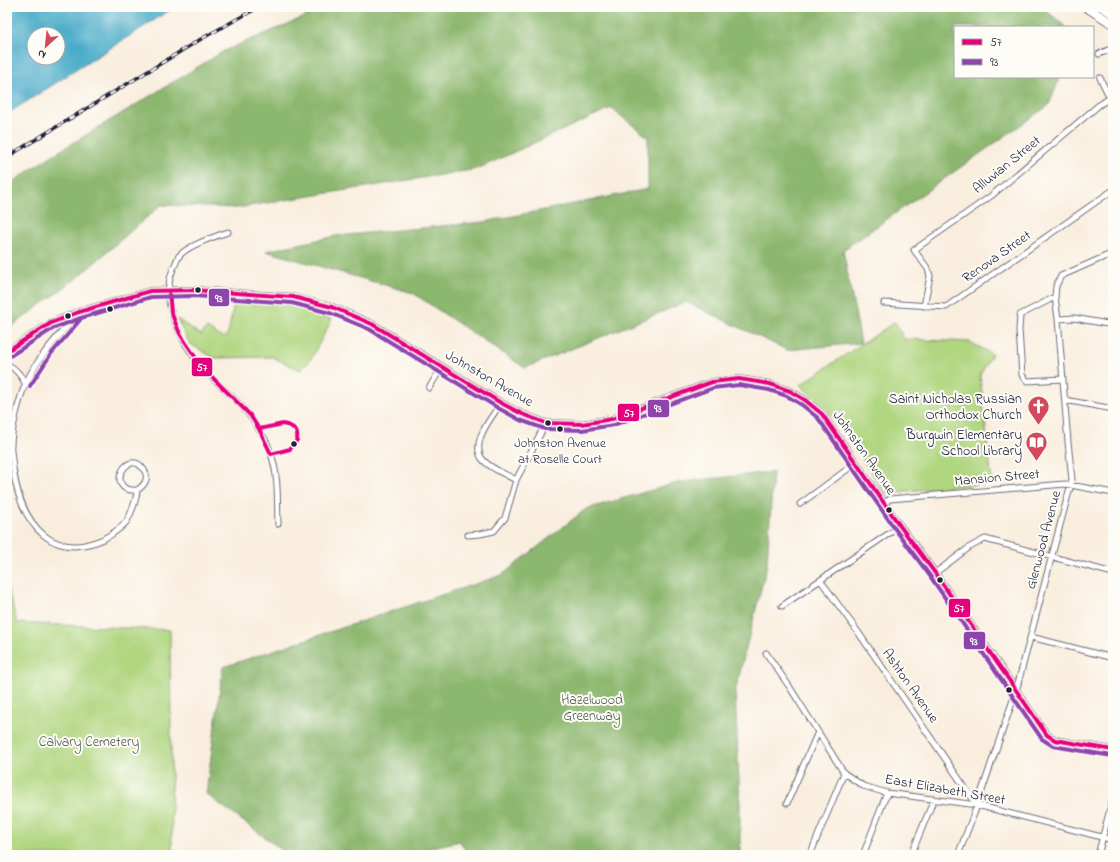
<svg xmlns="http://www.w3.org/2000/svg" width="1120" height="862" viewBox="0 0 1120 862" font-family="'Indie Flower',sans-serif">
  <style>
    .green { fill: #b0d680; stroke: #697c5e }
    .forest { fill: #8cb76e; stroke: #576c54 }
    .water { fill: #4aabc9; stroke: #366682; fill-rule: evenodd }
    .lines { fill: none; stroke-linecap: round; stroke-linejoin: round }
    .minor-casing { stroke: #6d6974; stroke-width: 7 }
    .tertiary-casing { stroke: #6d6974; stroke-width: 8 }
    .primary-casing { stroke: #6d6974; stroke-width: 10 }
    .minor { stroke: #fff; stroke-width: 5 }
    .tertiary { stroke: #fff; stroke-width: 6 }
    .primary { stroke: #fff; stroke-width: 8 }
    .rail-casing { stroke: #22223b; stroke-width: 3.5 }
    .rail { stroke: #fdfcf7; stroke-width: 2; stroke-dasharray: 6; stroke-linecap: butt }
    .bus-1-casing { stroke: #fdfcf7; stroke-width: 7 }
    .bus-2-casing { stroke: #fdfcf7; stroke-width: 7 }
    .bus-1 { stroke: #e5007d; stroke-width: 4 }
    .bus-2 { stroke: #8e44ad; stroke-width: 4 }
    .bus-dot { fill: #22223b; stroke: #fdfcf7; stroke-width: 1.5 }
    .labels { text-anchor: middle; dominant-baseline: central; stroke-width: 4; stroke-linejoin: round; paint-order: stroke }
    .bus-label { font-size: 13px; fill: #22223b; stroke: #fdfcf7 }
    .street-label { font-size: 14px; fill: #22223b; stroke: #fdfcf7 }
    .poi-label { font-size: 14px; fill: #22223b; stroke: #fdfcf7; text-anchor: end }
    .park-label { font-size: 14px; fill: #4d5850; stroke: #fdfcf7 }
    .line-badge { stroke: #fdfcf7; stroke-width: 1.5 }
    .badge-label { font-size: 11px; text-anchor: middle; font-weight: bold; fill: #fff }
  </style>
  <rect width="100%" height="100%" fill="#fdfcf7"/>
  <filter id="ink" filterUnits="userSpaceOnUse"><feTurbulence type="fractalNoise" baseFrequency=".025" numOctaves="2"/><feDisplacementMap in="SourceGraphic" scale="8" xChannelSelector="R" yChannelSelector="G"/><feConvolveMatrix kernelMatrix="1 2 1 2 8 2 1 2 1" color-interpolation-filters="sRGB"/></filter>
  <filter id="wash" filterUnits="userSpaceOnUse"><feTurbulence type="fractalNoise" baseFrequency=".012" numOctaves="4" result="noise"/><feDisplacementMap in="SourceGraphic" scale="16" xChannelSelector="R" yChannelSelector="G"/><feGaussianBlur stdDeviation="0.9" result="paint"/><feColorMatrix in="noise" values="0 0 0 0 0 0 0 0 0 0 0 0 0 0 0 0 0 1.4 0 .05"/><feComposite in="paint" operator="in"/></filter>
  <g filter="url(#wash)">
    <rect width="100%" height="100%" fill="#f9eede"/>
    <!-- green -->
    <path class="green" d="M235,299L278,301L332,319L311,359L301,370L272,357L214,358L189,343L177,319L201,335L207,328L223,338L228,333Z
      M895,322L904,339L970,342L992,354L980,375L992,483L885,493L844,431L826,408L800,385Z
      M7,586L17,623L170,630L172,855H7Z"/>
    <!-- forest -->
    <path class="forest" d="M328,7H1042L1066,27H955V77H1060L1049,105L843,250L861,343L787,350L686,302L525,368L413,293L266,251L336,236L484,222L648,189V137L611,108L477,169L236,208L161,205L77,278L7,330V186L45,160L224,51Z
      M773,472L767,565L735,692L740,805V855H468L460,841L397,855H289L206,794L223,667L502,575L586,509L680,482Z"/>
    <!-- water -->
    <path class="water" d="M7,7H175L7,114ZM34,34H58V58H34Z"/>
  </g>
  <g filter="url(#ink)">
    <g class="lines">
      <defs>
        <path id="minor" d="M1099,54L1113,48
          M1100,78L1110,98
          M228,232C216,236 187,246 179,256C177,259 176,263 174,267C158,301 180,340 202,367C220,388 246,405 259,430C264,437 269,446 271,454C279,476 277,501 278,524
          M1055,297L1020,315L1019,330L1022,375L1027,381L1063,379
          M884,303L946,307L1113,190
          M924,306L930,276L928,269L914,250L991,196L1099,105L1113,96
          M78,313C60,335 38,356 26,383C20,395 11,431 11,445C10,450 12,455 12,460C15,487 22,518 45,536C68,554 100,545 120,528C122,526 125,524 127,521C131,514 137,498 137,490C144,486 150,478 144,470C128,445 103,493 137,490
          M1058,319L1074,318L1113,325
          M7,364C16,369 21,375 25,383
          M429,388L442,367
          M1065,400L1113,409
          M501,403C492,417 468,444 484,461C492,469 505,474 516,480
          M884,503L890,499L1065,484L1113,493
          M800,504L856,463
          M468,535L480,534L494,531L505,518L516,480L546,423
          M935,573L970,547L985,539L1113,573
          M821,581L858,632L977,805
          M782,606L900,526
          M1031,637L1113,658
          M766,653L789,686L844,773L863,786L887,793L977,805L1113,840
          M787,803L818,732
          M810,855L844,773
          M863,855L887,793
          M911,855L934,799
          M958,855L975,811L1016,691L1072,480L1068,442L1058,319L1055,297L1056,286L1061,276L1113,253
          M1098,855L1113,798"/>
        <path id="tertiary" d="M7,351L51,323L79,312L150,291L194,290L293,297L332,307L372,324L501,403L522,414L546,423L582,424L612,419L712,382L739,379L770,384L790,391L805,400L822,414L900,526L935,573L1047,735L1055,740L1113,750"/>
        <path id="primary" d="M1086,7L1113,24
          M1102,7L1113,14"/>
      </defs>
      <!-- minor casing -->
      <use href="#minor" class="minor-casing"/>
      <!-- tertiary casing -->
      <use href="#tertiary" class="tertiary-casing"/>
      <!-- primary casing -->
      <use href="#primary" class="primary-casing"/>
      <!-- minor -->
      <use href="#minor" class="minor"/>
      <!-- tertiary -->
      <use href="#tertiary" class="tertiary"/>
      <!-- primary -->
      <use href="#primary" class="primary"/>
      <defs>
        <path id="rail" d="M7,157L201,39L259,7"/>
      </defs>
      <!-- rail casing -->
      <use href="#rail" class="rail-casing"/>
      <!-- rail -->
      <use href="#rail" class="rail"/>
      <defs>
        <path id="bus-1" d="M169,291L171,312L180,334L202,367L250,415L259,429
          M7,351L51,323L79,312L150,291L194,290L293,297L332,307L372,324L501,403L522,414L546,423L582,424L612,419L712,382L739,379L770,384L790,391L805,400L822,414L900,526L935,573L1047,735L1055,740L1113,750
          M283,424C292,426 299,429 297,440L290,449L271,454L259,429Z"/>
        <path id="bus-2" d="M10,356L54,328L81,318L151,297L194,296L292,303L330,313L369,329L498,408L520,420L545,429L582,430L614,425L713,388L739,385L769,390L787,396L802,405L818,418L895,529L930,576L1042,739L1053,746L1112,756
          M30,386L51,354L80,320"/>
      </defs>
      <!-- bus-1 casing -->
      <use href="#bus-1" class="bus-1-casing"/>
      <!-- bus-2 casing -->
      <use href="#bus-2" class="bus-2-casing"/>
      <!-- bus-1 -->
      <use href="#bus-1" class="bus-1"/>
      <!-- bus-2 -->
      <use href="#bus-2" class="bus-2"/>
    </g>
  </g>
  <!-- icons -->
  <defs>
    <symbol id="church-pin" viewBox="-11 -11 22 30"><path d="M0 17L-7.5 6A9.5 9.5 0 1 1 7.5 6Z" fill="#d1495b" stroke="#fdfcf7"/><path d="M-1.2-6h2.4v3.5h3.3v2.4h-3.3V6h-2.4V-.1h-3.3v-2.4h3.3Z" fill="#fff"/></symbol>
    <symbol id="library-pin" viewBox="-11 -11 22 30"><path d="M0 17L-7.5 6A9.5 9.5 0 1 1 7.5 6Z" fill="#d1495b" stroke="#fdfcf7"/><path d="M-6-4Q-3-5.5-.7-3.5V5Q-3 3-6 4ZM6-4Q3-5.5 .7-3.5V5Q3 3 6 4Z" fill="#fff"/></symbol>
  </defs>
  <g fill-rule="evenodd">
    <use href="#church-pin" x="1026" y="394" width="25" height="34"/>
    <use href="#library-pin" x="1024" y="430" width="25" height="34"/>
  </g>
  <!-- markers -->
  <g class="bus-dot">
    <circle cx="198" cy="290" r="3.5"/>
    <circle cx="110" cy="309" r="3.5"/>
    <circle cx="68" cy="316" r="3.5"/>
    <circle cx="548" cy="423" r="3.5"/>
    <circle cx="560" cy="429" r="3.5"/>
    <circle cx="294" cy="444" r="3.5"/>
    <circle cx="889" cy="510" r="3.5"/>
    <circle cx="940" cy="580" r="3.5"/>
    <circle cx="1009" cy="690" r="3.5"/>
  </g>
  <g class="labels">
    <!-- bus labels -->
    <g class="bus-label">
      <text x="560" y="443">Johnston Avenue<tspan x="560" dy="16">at Roselle Court</tspan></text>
    </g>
    <!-- street labels -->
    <g class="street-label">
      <text transform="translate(1007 165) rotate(-39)">Alluvian Street</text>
      <text transform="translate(997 257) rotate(-35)">Renova Street</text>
      <text transform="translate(489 379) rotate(30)">Johnston Avenue</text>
      <text transform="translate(864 453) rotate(55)">Johnston Avenue</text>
      <text transform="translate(997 478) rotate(-5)">Mansion Street</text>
      <text transform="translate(1044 540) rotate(-75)">Glenwood Avenue</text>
      <text transform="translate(910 686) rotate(55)">Ashton Avenue</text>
      <text transform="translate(945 790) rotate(10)">East Elizabeth Street</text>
    </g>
    <!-- poi labels -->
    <g class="poi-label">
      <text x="1022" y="399">Saint Nicholas Russian<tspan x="1022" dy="16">Orthodox Church</tspan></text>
      <text x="1022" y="435">Burgwin Elementary<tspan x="1022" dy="16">School Library</tspan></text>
    </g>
    <!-- park labels -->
    <g class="park-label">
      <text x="592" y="700">Hazelwood<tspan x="592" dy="16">Greenway</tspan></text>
      <text x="89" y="742">Calvary Cemetery</text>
    </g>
  </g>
  <g class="line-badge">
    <rect x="208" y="288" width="22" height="19" rx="4" fill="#8e44ad"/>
    <rect x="191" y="357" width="22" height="20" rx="4" fill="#e5007d"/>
    <rect x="647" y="399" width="23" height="19" rx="4" fill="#8e44ad"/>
    <rect x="617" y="403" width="23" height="19" rx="4" fill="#e5007d"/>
    <rect x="948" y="598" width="23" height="20" rx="4" fill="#e5007d"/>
    <rect x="963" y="631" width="23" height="19" rx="4" fill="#8e44ad"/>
  </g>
  <g class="badge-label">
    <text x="219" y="302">93</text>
    <text x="202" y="371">57</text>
    <text x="658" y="412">93</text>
    <text x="629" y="417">57</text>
    <text x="959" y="612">57</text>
    <text x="974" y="645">93</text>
  </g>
  <!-- margin -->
  <rect width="1120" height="862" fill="none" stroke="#fdfcf7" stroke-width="24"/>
  <!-- legend -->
  <rect x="954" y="26" width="140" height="52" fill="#fdfcf7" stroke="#a5a5ac"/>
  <rect x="962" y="39" width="20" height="6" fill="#e5007d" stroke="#a5a5ac"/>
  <text x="990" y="46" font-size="12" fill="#22223b">57</text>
  <rect x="962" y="59" width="20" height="6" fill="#8e44ad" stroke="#a5a5ac"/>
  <text x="990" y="66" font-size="12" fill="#22223b">93</text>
  <!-- north arrow -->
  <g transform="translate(46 46) rotate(207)"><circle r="19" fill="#fdfcf7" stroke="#a5a5ac"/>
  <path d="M0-3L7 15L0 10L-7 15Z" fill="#d1495b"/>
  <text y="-6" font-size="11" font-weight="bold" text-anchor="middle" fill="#22223b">N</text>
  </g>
</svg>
